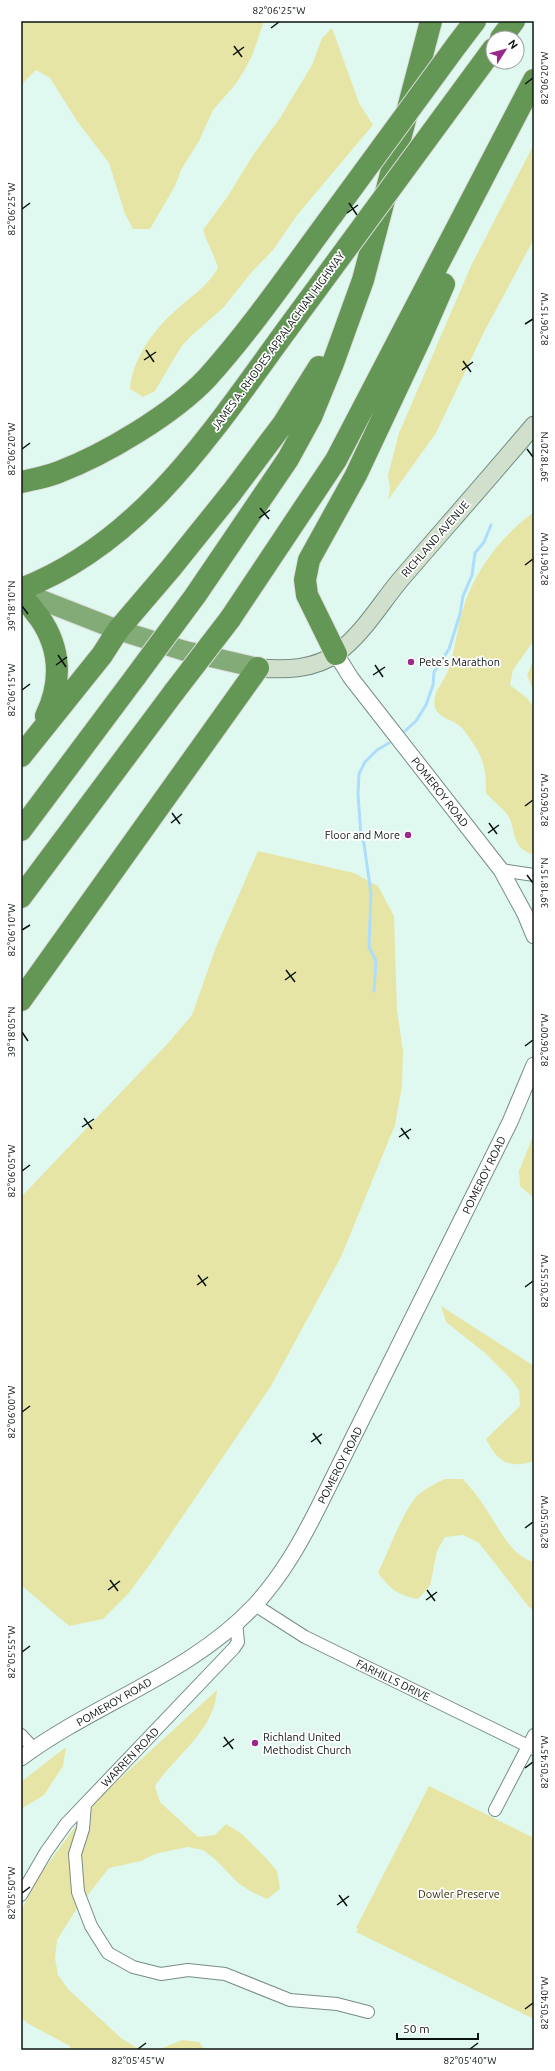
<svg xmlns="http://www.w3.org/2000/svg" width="555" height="2071" viewBox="0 0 555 2071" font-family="Ubuntu,sans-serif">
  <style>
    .green { fill: #e7e5a5 }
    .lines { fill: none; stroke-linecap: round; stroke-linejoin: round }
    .stream { stroke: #acddfc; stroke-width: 3 }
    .minor-casing { stroke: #768d85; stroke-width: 14 }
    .tertiary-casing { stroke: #768d85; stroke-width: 17 }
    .secondary-casing { stroke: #768d85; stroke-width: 19 }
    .trunk-casing { stroke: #dddede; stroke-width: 22 }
    .motorway-casing { stroke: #dddede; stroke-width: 24 }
    .minor { stroke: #fff; stroke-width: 12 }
    .tertiary { stroke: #fff; stroke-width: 15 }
    .secondary { stroke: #d0e0cc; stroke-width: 17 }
    .trunk { stroke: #83ab77; stroke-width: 20 }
    .motorway { stroke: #649655; stroke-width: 22 }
    .motorway-bridge-casing { stroke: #dddede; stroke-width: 24; stroke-linecap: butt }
    .motorway-bridge { stroke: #649655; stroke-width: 22 }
    .ticks { fill: none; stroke: #0b1411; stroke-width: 1.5 }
    .poi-dot { fill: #9a2a8a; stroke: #fff; stroke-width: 1.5 }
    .labels { text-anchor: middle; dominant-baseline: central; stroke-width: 3.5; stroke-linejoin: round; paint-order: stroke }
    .street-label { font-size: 11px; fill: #0b1411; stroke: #fff }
    .poi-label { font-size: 11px; fill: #0b1411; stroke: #fff; text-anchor: start }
    .park-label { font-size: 11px; fill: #2f2d05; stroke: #fff }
    .neatline { fill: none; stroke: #0b1411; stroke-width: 1.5 }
    .ticks-label { font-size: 10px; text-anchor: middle; fill: #0b1411 }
  </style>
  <rect width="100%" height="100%" fill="#e0f9f0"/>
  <!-- green -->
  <path class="green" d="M21,21H264L252,56L244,71L235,85L213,110L199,141L181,170L175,186L150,229H133L125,214L109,163L77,121L50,78L36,70L24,82L21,87Z
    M332,28L359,103L373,125L298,214L273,250L251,273L223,308L190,337L181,347L155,391L143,397L130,389C132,360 153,330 175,311C191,296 206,288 218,268C214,254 207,243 203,230L228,196L253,155L280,118L312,65L322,38Z
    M534,144V239L484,332L436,433L388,500L390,490L388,475L399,433L471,266Z
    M534,512V640L513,670L510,685L527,698L534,707V855C508,847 518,828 506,813C500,806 492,800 486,793C486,770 484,758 470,739C467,735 464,730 461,727C454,720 441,719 436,710C429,694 445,682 449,668C455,650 457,630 462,612C474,571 500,537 534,512Z
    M532,663L534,664V692L527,675Z
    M258,851L354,873L378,886L394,916L397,1010L403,1051L402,1086L395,1125L341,1257L271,1386L151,1563L128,1594L103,1619L69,1626L21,1585V1197L169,1042L192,1015L216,947Z
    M534,1134V1198L520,1186L519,1171Z
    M441,1306L534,1366V1461C508,1469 498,1462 486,1439L520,1406L519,1390L509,1377L485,1353L446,1322Z
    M445,1479H463C470,1487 478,1496 484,1506C497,1524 510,1556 534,1562V1611L528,1606L479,1543L463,1535L445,1537L437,1551L430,1586L418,1599C398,1595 391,1590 378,1573C388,1553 403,1510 418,1495C426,1488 436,1483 445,1479Z
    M217,1690C215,1730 176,1755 155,1786L160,1802L198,1837L215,1835L226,1824L242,1834L266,1858L277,1871L280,1889L267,1899L252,1892L238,1883L216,1860L203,1850L187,1847L155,1854L141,1861L109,1868L76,1910L57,1940L55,1958L58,1975L68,1989L121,2038L137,2048L144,2050H71L70,2046L27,2023L21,2017V1911L39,1876L92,1804Z
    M66,1747L63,1766L44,1795L21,1809V1782Z
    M429,1786L534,1838V2019L356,1932L358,1929L356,1928Z
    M182,2040L199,2042L205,2050H158Z"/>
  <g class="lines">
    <!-- stream -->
    <path class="stream" d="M405,731L416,721L426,705L433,685L434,672L449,649L460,614L463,596L472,575L475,553L484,542L491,525
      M374,991L376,961L369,947L371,893L364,844L361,836L358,794L359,774L365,762L377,750L389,743"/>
    <defs>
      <path id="minor" d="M501,870L534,875
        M255,1605L305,1637L534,1749
        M21,1735L34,1749
        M85,1804L83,1829L75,1854L78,1892L91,1926L108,1953L133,1967L161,1974L188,1970L225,1974L290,2000L337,2004L368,2012
        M495,1810L534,1735
        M21,1895L46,1852L66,1824L234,1648L238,1642L236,1622"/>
      <path id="tertiary" d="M336,654L351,678L501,870L525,914L534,936
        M21,1758C95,1703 190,1674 254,1606C282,1576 302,1540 320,1504L510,1122L534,1065"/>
      <path id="secondary" d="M258,668C285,670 314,670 337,653C363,634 380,604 401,579C445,528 490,477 534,425"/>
      <path id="trunk" d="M21,592L118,630L185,651L258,668"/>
      <path id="motorway" d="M501,38L514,21
        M456,46L475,21
        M443,117L493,49
        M21,482C34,479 47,477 59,472C106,454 173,414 207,378C252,328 293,268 333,214
        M21,589C143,542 214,429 288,328
        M195,596L288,459L311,417L333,363L363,280L431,21
        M21,597C29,602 33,610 39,617C61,648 62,682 46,716
        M230,619L336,460L534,80
        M336,654L307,595L305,580L309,560L356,475L420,339L444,284
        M21,756L102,655L118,630L171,568L232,492L283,424L319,367
        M21,830L136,676
        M21,897L174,692
        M21,1000L258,668"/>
    </defs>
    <!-- minor casing -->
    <use href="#minor" class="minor-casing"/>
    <!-- tertiary casing -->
    <use href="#tertiary" class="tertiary-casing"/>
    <!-- secondary casing -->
    <use href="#secondary" class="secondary-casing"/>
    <!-- trunk casing -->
    <use href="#trunk" class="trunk-casing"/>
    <!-- motorway casing -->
    <use href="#motorway" class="motorway-casing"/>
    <!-- minor -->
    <use href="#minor" class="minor"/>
    <!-- tertiary -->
    <use href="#tertiary" class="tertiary"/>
    <!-- secondary -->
    <use href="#secondary" class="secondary"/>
    <!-- trunk -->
    <use href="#trunk" class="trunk"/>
    <!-- motorway -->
    <use href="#motorway" class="motorway"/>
    <defs>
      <path id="motorway-bridge" d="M333,214L456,46
        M288,328L443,117
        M136,676L195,596
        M174,692L230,619"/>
    </defs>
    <!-- motorway-bridge casing -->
    <use href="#motorway-bridge" class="motorway-bridge-casing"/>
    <!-- motorway-bridge -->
    <use href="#motorway-bridge" class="motorway-bridge"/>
  </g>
  <!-- ticks -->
  <path class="ticks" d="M271,28L279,22M234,46L242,57M233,55L244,47M525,84L533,78M349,203L357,215M22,209L30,203M347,213L358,205M525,324L533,319M146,350L154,362M144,360L156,352M463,361L471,372M462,370L473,362M22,449L30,443M527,449L533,457M260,508L269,519M259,518L270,510M525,565L533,559M22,606L28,614M58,655L66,667M56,665L67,657M375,665L383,677M373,675L385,667M22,690L30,684M525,806L533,800M172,813L180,824M171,823L182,814M489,823L497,834M488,833L499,825M527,875L533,883M22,930L30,925M286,970L295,982M285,980L296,972M22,1032L28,1041M525,1046L533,1040M84,1118L92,1129M82,1127L94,1119M401,1128L409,1139M399,1137L411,1129M22,1171L30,1165M198,1275L206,1286M197,1285L208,1277M525,1287L533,1281M22,1412L30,1406M313,1433L321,1444M311,1442L322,1434M525,1528L533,1522M110,1580L118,1591M108,1590L120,1581M427,1590L435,1601M426,1600L437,1592M22,1652L30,1646M224,1737L233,1749M223,1747L234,1739M525,1768L533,1762M22,1893L30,1887M339,1895L347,1906M337,1905L349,1896M525,2009L533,2003M138,2049L146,2043M470,2049L478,2043"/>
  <!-- markers -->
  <g class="poi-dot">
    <circle cx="411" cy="662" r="4"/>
    <circle cx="408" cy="835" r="4"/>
    <circle cx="255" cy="1743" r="4"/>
  </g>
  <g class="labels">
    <!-- street labels -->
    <g class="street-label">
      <text transform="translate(278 341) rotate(-54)">JAMES A. RHODES APPALACHIAN HIGHWAY</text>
      <text transform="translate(435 539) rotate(-49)">RICHLAND AVENUE</text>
      <text transform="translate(440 792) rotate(52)">POMEROY ROAD</text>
      <text transform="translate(484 1175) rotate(-64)">POMEROY ROAD</text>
      <text transform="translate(340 1465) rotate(-63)">POMEROY ROAD</text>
      <text transform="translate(393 1680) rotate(26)">FARHILLS DRIVE</text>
      <text transform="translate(114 1702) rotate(-30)">POMEROY ROAD</text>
      <text transform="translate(130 1757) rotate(-46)">WARREN ROAD</text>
    </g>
    <!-- poi labels -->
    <g class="poi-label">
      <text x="419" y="662">Pete's Marathon</text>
      <text x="400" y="835" text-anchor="end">Floor and More</text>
      <text x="263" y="1737">Richland United<tspan x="263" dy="13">Methodist Church</tspan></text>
    </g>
    <!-- park labels -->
    <g class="park-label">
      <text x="459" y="1894">Dowler Preserve</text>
    </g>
  </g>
  <!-- border -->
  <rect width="555" height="2071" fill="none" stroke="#ffffff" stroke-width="44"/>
  <!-- north arrow -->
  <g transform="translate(505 50) rotate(54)"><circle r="19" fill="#ffffff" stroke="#9da1a0"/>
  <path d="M0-3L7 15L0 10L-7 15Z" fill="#9a2a8a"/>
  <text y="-6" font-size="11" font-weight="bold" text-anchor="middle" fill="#0b1411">N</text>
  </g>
  <!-- scale -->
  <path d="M397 2033v6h81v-6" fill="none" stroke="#0b1411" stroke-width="2"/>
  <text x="403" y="2033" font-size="12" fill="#0b1411" stroke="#ffffff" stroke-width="3" paint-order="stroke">50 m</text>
  <rect x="22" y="22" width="511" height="2027" class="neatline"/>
  <g class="ticks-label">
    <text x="279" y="14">82°06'25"W</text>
    <text transform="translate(544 78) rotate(-90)" y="4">82°06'20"W</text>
    <text transform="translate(11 209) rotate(-90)" y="4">82°06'25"W</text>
    <text transform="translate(544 319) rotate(-90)" y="4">82°06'15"W</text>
    <text transform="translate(11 449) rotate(-90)" y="4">82°06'20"W</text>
    <text transform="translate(544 457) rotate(-90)" y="4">39°18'20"N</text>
    <text transform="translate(544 559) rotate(-90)" y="4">82°06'10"W</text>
    <text transform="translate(11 606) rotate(-90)" y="4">39°18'10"N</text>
    <text transform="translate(11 690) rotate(-90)" y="4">82°06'15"W</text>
    <text transform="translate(544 800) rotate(-90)" y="4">82°06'05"W</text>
    <text transform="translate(544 883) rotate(-90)" y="4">39°18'15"N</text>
    <text transform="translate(11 930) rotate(-90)" y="4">82°06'10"W</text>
    <text transform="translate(11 1032) rotate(-90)" y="4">39°18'05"N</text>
    <text transform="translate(544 1040) rotate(-90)" y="4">82°06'00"W</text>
    <text transform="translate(11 1171) rotate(-90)" y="4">82°06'05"W</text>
    <text transform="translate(544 1281) rotate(-90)" y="4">82°05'55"W</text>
    <text transform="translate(11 1412) rotate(-90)" y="4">82°06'00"W</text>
    <text transform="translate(544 1522) rotate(-90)" y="4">82°05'50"W</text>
    <text transform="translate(11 1652) rotate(-90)" y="4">82°05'55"W</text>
    <text transform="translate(544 1762) rotate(-90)" y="4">82°05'45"W</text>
    <text transform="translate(11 1893) rotate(-90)" y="4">82°05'50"W</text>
    <text transform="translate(544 2003) rotate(-90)" y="4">82°05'40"W</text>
    <text x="138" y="2064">82°05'45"W</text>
    <text x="470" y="2064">82°05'40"W</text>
  </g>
</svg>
